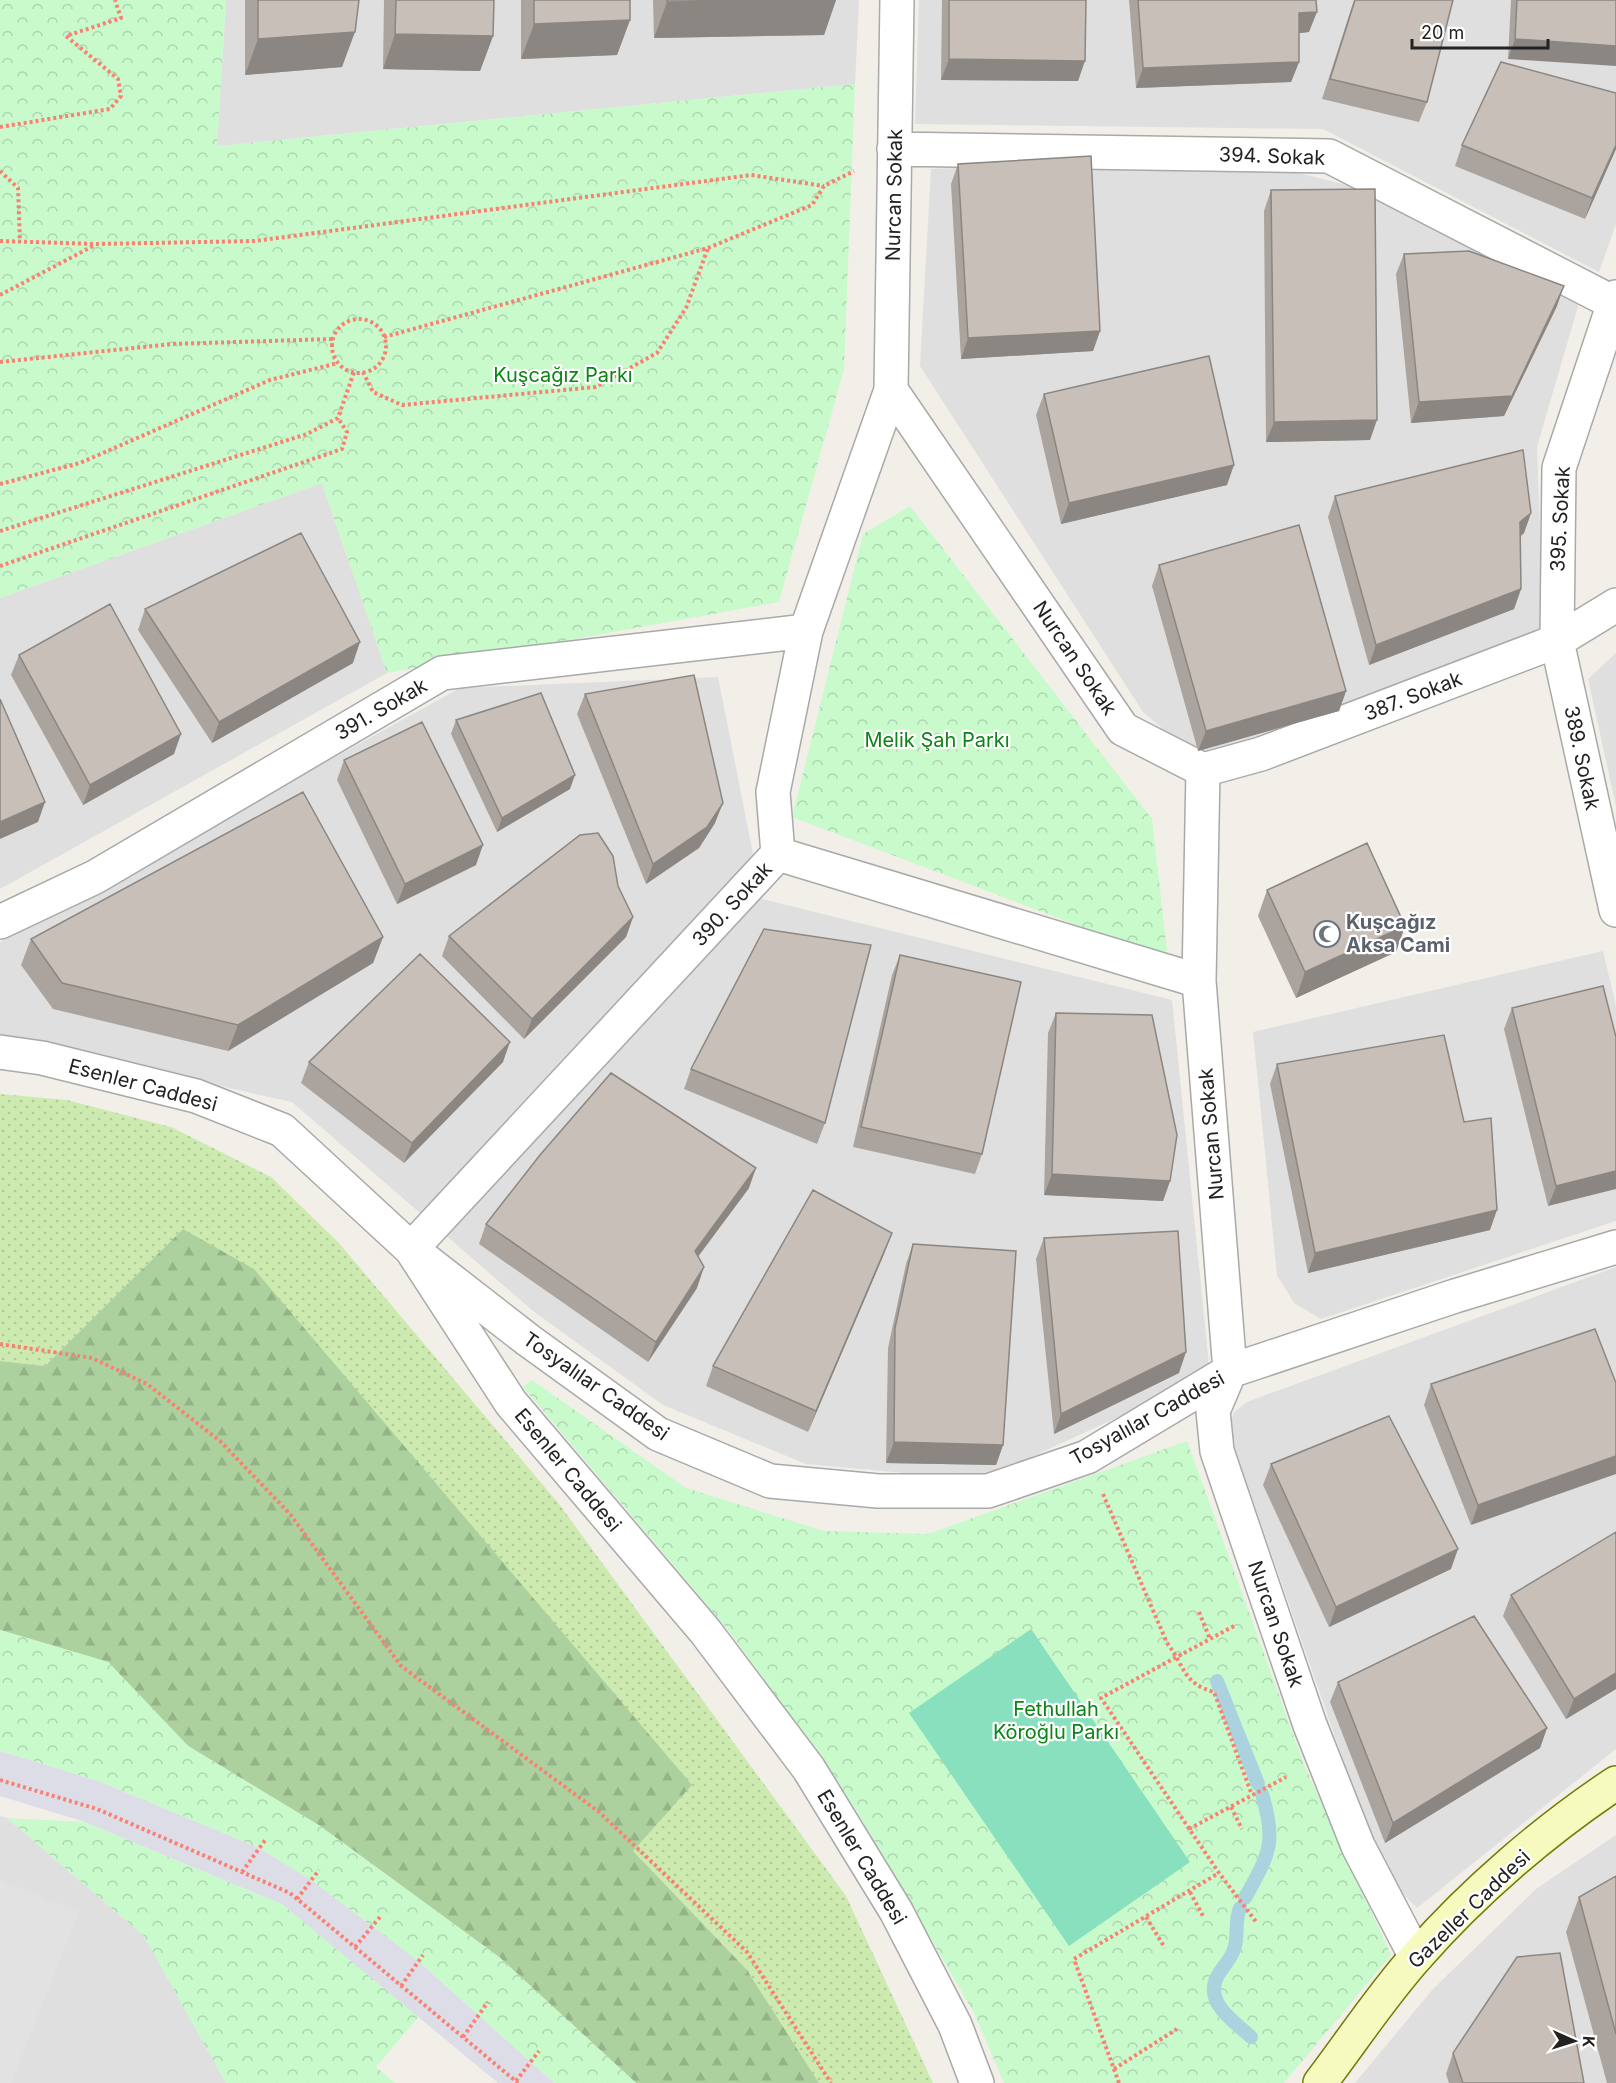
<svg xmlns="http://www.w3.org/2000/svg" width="1616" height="2083" viewBox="0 0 1616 2083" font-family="Inter,sans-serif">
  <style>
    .residential { fill: #e0dfdf }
    .grass { fill: url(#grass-dots) }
    .forest { fill: url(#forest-firs) }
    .park { fill: url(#park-crowns) }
    .pitch { fill: #88e0be }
    .parking { fill: #e2e2e2 }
    .plaza { fill: #dddde8 }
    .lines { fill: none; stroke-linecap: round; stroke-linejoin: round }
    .stream { stroke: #aad3df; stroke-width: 14 }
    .street-casing { stroke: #a9a9a9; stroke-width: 36 }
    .secondary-casing { stroke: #707d05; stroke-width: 36 }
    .path { stroke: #fa8072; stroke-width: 4; stroke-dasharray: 3 3; stroke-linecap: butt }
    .street { stroke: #fff; stroke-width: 33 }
    .secondary { stroke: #f7fabf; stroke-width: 33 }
    .wall { fill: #aba49e }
    .shaded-wall { fill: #8b8681 }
    .building { fill: #c7bfb8; stroke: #8b8681; stroke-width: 1.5 }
    .labels { text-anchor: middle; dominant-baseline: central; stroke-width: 4.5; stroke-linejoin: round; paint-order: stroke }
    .street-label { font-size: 20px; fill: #222; stroke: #fff }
    .park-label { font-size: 20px; fill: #0c8416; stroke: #fff }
    .worship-label { font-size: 20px; font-weight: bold; fill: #5b616d; stroke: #fff; text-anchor: start }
  </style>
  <defs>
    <pattern id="grass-dots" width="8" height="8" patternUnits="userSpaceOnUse" patternTransform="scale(1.5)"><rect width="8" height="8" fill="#cdebb0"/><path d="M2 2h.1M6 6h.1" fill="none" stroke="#b0c997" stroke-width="1.8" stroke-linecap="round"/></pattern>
    <pattern id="forest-firs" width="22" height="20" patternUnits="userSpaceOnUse" patternTransform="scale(1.5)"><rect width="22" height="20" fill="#add19e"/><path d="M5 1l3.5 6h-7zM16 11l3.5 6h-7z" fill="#95b388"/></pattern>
    <pattern id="park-crowns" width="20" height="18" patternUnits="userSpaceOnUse" patternTransform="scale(1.5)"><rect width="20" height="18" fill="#c8facc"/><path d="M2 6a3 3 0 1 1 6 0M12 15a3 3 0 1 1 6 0" fill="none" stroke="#acd6af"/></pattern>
  </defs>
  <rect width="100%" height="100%" fill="#f2efe9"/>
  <!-- residential -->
  <path class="residential" d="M226,0H859L855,84L217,146Z
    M919,0H1616V224L1599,272L1323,129L915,124Z
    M1084,162L1290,171L1367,190L1581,296L1537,447L1544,639L1198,759L1143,712L920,366L931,169Z
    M322,483L387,673L0,889V598Z
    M1616,653V806L1588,679Z
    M718,677L762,899L1172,1000L1210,1375L981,1480L806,1464L663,1405L533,1311L292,1102L0,1038V942L460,688Z
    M1603,951L1616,1006V1221L1321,1319L1294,1303L1277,1275L1253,1032Z
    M1616,1267V1749L1417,1908L1394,1885L1371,1840L1228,1429L1234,1412L1247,1402Z
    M0,1816L7,1818L144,1936L226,2083H0Z
    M1616,1835V2083H1355L1433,1989L1536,1889Z"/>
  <!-- grass -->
  <path class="grass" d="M0,1094L67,1100L171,1127L271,1177L339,1243L559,1504L846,1896L933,2083H819L747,1970L632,1851L692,1785L183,1229L45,1366L0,1361Z"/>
  <!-- forest -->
  <path class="forest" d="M183,1229L254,1269L692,1785L633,1851L747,1970L819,2083H636L499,1957L320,1826L188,1746L108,1662L0,1630V1361L45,1366Z"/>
  <!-- park -->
  <path class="park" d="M0,0H226L217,146L855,84L844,369L779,602L387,673L322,483L0,598Z
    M910,506L1152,819L1167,951L1148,952L792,817L863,534Z
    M532,1380L686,1488L824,1531L928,1534L1187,1441L1305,1767L1391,1955L1284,2083H1004L974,2013L857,1812L729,1631L523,1387Z
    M0,1630L108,1662L188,1746L320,1826L499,1957L636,2083H554L418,1961L311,1880L259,1848L98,1781L0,1751Z
    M7,1818L85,1822L282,1904L419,2016L376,2067L395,2083H226L144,1936Z"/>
  <!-- pitch -->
  <path class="pitch" d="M1031,1629L1190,1862L1069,1946L909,1713Z"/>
  <!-- parking -->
  <path class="parking" d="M0,1880L79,1912L11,2083H0Z"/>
  <!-- plaza -->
  <path class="plaza" d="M0,1751L98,1781L259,1848L311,1880L418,1961L554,2083H498L282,1904L85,1822L0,1796Z"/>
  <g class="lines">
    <!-- stream -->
    <path class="stream" d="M1217,1681L1258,1784
      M1245,1898C1269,1854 1277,1844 1262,1794
      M1240,1908C1234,1922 1239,1936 1234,1949C1231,1960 1222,1967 1217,1977C1204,2003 1235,2022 1251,2037"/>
    <defs>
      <path id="street" d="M897,0L891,390L1123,729L1203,770L1199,981L1230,1371L1213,1411L1217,1451L1310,1725L1358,1846L1416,1957
        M894,149L1329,156L1614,303
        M1616,297L1559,468L1557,641L1616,910
        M1203,770L1261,754L1557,641L1616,605
        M778,854L773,792L806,631L891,390
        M0,922L95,877L442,673L806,631
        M1199,981L778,854L411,1249L528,1340L658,1434L770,1481L878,1491H988L1087,1457L1230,1371L1455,1296L1616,1247
        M0,1052L42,1058L196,1096L282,1130L411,1249L511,1403L705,1631L809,1769L896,1911L955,2025L977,2083"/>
      <path id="secondary" d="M1320,2083C1352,2041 1382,1995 1417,1956C1473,1892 1545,1830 1616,1783"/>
    </defs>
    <!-- street casing -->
    <use href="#street" class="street-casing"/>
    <!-- secondary casing -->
    <use href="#secondary" class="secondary-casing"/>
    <!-- path -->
    <path class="path" d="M0,127L110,109L121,96L118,79L66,36L121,18L115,0
      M0,171L18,188L20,242
      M0,241L97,244L255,241L751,175L824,186
      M0,295L95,245
      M332 346a27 27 0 1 1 54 0a27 27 0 1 1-54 0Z
      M384,337L708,248L812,205L824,186L854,171
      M0,362L172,344L333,339
      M363,372L373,392L402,405L596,387L657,353L686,308L708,248
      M0,484L80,463L270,380L338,363
      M0,531L307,434L338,418L354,372
      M0,566L342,449L347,432L338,418
      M0,1344L92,1358L147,1384L220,1441L290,1514L401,1666L599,1812L747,1952L831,2083
      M1103,1494L1167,1643C1185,1666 1182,1683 1214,1692L1252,1795
      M1199,1612L1210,1639
      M1234,1626L1101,1698L1219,1873L1257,1923
      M0,1780L97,1809L290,1893L518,2083
      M1231,1807L1242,1829
      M1189,1829L1286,1777
      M242,1872L266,1839
      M1190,1892L1203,1916
      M297,1899L319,1870
      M1146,1917L1165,1948
      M355,1947L380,1917
      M401,1986L423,1955
      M463,2037L488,2002
      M1114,2069L1177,2029
      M516,2081L539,2051
      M1119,2083L1074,1959L1219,1873"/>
    <!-- street -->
    <use href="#street" class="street"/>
    <!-- secondary -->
    <use href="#secondary" class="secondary"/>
  </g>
  <!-- wall -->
  <path class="wall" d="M245,0H359L342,67L245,75Z
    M384,0H494L493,36L480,71L383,69Z
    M521,0H630V20L617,55L521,59Z
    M653,0H836L824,35L654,38Z
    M942,0H1086L1078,81L941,80Z
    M1129,0H1316L1309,32L1299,33V62L1291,82L1136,88Z
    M1354,0H1453L1427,102L1419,122L1322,99Z
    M1511,0H1616L1508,59Z
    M1462,145L1616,149L1585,219L1455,166Z
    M958,164L1100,331L1093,351L961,359L951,184Z
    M1271,190L1370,440L1266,442L1264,211Z
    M1404,254L1557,306L1504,416L1411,423L1396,274Z
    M1044,394L1227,485L1061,524L1036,415Z
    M1335,496L1531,513L1524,533L1521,536V589L1514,609L1369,665L1328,517Z
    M1159,565L1346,691L1339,711L1198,751L1152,586Z
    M145,609L353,663L212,743L138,630Z
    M19,655L174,754L83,805L11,675Z
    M585,694L715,823L699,848L646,884L577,714Z
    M456,720L570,789L497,832L451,734Z
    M344,760L476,865L397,904L337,780Z
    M618,886L633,917L626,937L524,1039L442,956L449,936Z
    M1267,890L1405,926L1396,952L1296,998L1258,916Z
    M383,937L373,963L228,1051L53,1009L21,965L31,939Z
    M900,955L982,1154L975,1174L853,1147L892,975Z
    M1512,1008L1616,1037L1548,1206L1504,1029Z
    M1056,1013L1170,1181L1163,1201L1044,1195L1048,1033Z
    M309,1062H503L404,1163L301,1083Z
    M1277,1064L1464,1122L1490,1230L1308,1273L1270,1084Z
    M691,1069L825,1123L817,1144L684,1089Z
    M749,1188L698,1257L697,1288L648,1362L479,1244L486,1224Z
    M1044,1238L1179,1373L1054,1434L1036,1259Z
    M913,1244L1003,1445L996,1465L886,1463L888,1348L906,1264Z
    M884,1254L808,1432L706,1386L713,1366Z
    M1616,1383L1471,1525L1424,1405L1431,1384Z
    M1271,1464L1451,1569L1329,1627L1263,1485Z
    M1511,1595L1616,1689L1566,1719L1503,1616Z
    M1338,1682L1547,1728L1540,1748L1385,1843L1330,1702Z
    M1616,1876V2083H1607L1566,1932L1579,1897Z
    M1453,2053L1584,2083H1449L1446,2074Z"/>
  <!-- shaded-wall -->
  <path class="shaded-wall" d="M804,0H836L824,35L654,38L667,2Z
    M1317,12L1309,32L1292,34L1299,13Z
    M630,20L617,55L521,59L534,24Z
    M355,32L342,67L245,75L258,39Z
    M395,34L493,36L480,71L383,69Z
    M1515,39L1616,46V66L1508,59Z
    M949,59L1085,61L1078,81L941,80Z
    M1299,62L1291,82L1136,88L1143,68Z
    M1616,145V149L1585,219L1592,198Z
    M1564,286L1557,306L1504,416L1411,423L1419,402Z
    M1100,331L1093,351L961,359L968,338Z
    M1377,420L1370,440L1266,442L1274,422Z
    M1234,465L1227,485L1061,524L1069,503Z
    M1531,513L1524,533L1513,542L1520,522Z
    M1521,589L1514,609L1369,665L1376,645Z
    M360,642L353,663L212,743L219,722Z
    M1346,691L1339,711L1198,751L1206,731Z
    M181,734L174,754L83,805L90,785Z
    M575,775L570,789L497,832L502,818Z
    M45,802L38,822L0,839V822Z
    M723,803L715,823L699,848L646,884L653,864Z
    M483,845L476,865L397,904L405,884Z
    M633,917L626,937L524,1039L532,1019Z
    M1405,926L1396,952L1296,998L1305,972Z
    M383,937L373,963L228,1051L238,1025Z
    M510,1042L503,1062L404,1163L412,1143Z
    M756,1168L749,1188L687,1271L695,1251Z
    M1616,1171V1189L1548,1206L1556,1186Z
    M1052,1174L1170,1181L1163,1201L1044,1195Z
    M1497,1210L1490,1230L1308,1273L1315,1253Z
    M892,1233L884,1254L808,1432L816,1411Z
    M704,1267L697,1288L648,1362L656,1342Z
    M1186,1352L1179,1373L1054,1434L1061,1414Z
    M894,1442L1003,1445L996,1465L886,1463Z
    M1616,1456V1474L1471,1525L1478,1505Z
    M1458,1549L1451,1569L1329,1627L1336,1607Z
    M1616,1673V1689L1566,1719L1574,1699Z
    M1547,1728L1540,1748L1385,1843L1393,1823Z"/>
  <!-- building -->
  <path class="building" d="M258,0H359L355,32L258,39Z
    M396,0H494L493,36L395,34Z
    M534,0H630V20L534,24Z
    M667,0H804L667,2Z
    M949,0H1086L1085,61L949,59Z
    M1138,0H1316L1317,12L1299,13V62L1143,68Z
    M1355,0H1453L1427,102L1330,79Z
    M1517,0H1616V46L1515,39Z
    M1501,62L1616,93V145L1592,198L1462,145Z
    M1091,156L1100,331L968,338L958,164Z
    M1375,189L1377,420L1274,422L1271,190Z
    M1469,251L1564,286L1512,396L1419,402L1404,254Z
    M1209,356L1234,465L1069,503L1044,394Z
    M1523,450L1531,513L1520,522L1521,589L1376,645L1335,496Z
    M1299,525L1346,691L1206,731L1159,565Z
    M301,533L360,642L219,722L145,609Z
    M110,604L181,734L90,785L19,655Z
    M694,675L723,803L707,827L653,864L585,694Z
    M541,693L575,775L502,818L456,720Z
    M0,699L45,802L0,822Z
    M422,722L483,845L405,884L344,760Z
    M303,792L383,937L238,1025L62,983L31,939Z
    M598,833L613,856L618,886L633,917L532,1019L449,936L580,835Z
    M1367,843L1405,926L1305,972L1267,890Z
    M764,929L871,945L825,1123L691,1069Z
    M420,954L510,1042L412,1143L309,1062Z
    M900,955L1021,982L982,1154L861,1127Z
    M1603,986L1616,1037V1171L1556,1186L1512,1008Z
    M1056,1013L1152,1015L1177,1135L1170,1181L1052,1174Z
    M1444,1035L1464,1122L1491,1118L1497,1210L1315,1253L1277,1064Z
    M611,1073L756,1168L695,1251L704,1267L656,1342L486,1224L540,1155Z
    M813,1190L892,1233L816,1411L713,1366Z
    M1178,1231L1186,1352L1061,1414L1044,1238Z
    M913,1244L1016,1251L1003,1445L894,1442L895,1328Z
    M1595,1329L1616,1383V1456L1478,1505L1431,1384Z
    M1389,1416L1458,1549L1336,1607L1271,1464Z
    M1616,1532V1673L1574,1699L1511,1595Z
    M1474,1616L1547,1728L1393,1823L1338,1682Z
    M1616,1876V2034L1579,1897Z
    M1560,1953L1584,2083H1463L1453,2053L1517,1957Z"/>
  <!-- icons -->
  <defs>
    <symbol id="mosque-ring" viewBox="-11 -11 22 22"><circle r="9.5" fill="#fff" stroke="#6b7280" stroke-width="1.5"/><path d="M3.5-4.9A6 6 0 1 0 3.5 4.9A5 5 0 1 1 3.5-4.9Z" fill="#6b7280"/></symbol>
  </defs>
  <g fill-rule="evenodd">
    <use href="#mosque-ring" x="1312" y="919" width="30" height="30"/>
  </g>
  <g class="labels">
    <!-- street labels -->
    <g class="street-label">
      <text transform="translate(1272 156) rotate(2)">394. Sokak</text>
      <text transform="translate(894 195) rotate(-89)">Nurcan Sokak</text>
      <text transform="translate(1560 519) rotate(-87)">395. Sokak</text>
      <text transform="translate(1075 658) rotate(56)">Nurcan Sokak</text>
      <text transform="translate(1413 696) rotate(-21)">387. Sokak</text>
      <text transform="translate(381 709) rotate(-30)">391. Sokak</text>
      <text transform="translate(1582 758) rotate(78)">389. Sokak</text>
      <text transform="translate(732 904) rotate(-47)">390. Sokak</text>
      <text transform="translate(143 1085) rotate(15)">Esenler Caddesi</text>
      <text transform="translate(1211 1134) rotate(-95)">Nurcan Sokak</text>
      <text transform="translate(596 1386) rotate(35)">Tosyalılar Caddesi</text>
      <text transform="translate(1147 1418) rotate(-29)">Tosyalılar Caddesi</text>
      <text transform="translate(568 1470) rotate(50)">Esenler Caddesi</text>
      <text transform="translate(1276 1624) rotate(71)">Nurcan Sokak</text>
      <text transform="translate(862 1857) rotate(59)">Esenler Caddesi</text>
      <text transform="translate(1469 1909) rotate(-44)">Gazeller Caddesi</text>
    </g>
    <!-- park labels -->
    <g class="park-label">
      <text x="563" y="375">Kuşcağız Parkı</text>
      <text x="937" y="740">Melik Şah Parkı</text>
      <text x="1056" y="1709">Fethullah<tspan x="1056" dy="23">Köroğlu Parkı</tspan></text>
    </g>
    <!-- worship labels -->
    <g class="worship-label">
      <text x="1346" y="922">Kuşcağız<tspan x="1346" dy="23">Aksa Cami</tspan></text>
    </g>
  </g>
  <!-- north arrow -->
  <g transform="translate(1574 2041) rotate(93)" stroke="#ffffff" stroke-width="4.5" paint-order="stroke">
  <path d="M0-4.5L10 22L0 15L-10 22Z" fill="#222222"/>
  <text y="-9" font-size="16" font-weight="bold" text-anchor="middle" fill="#222222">K</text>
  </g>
  <!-- scale -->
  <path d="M1412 39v9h136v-9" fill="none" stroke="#222222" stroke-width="3"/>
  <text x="1421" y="39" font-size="18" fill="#222222" stroke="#ffffff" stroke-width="4.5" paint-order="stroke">20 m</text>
</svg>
